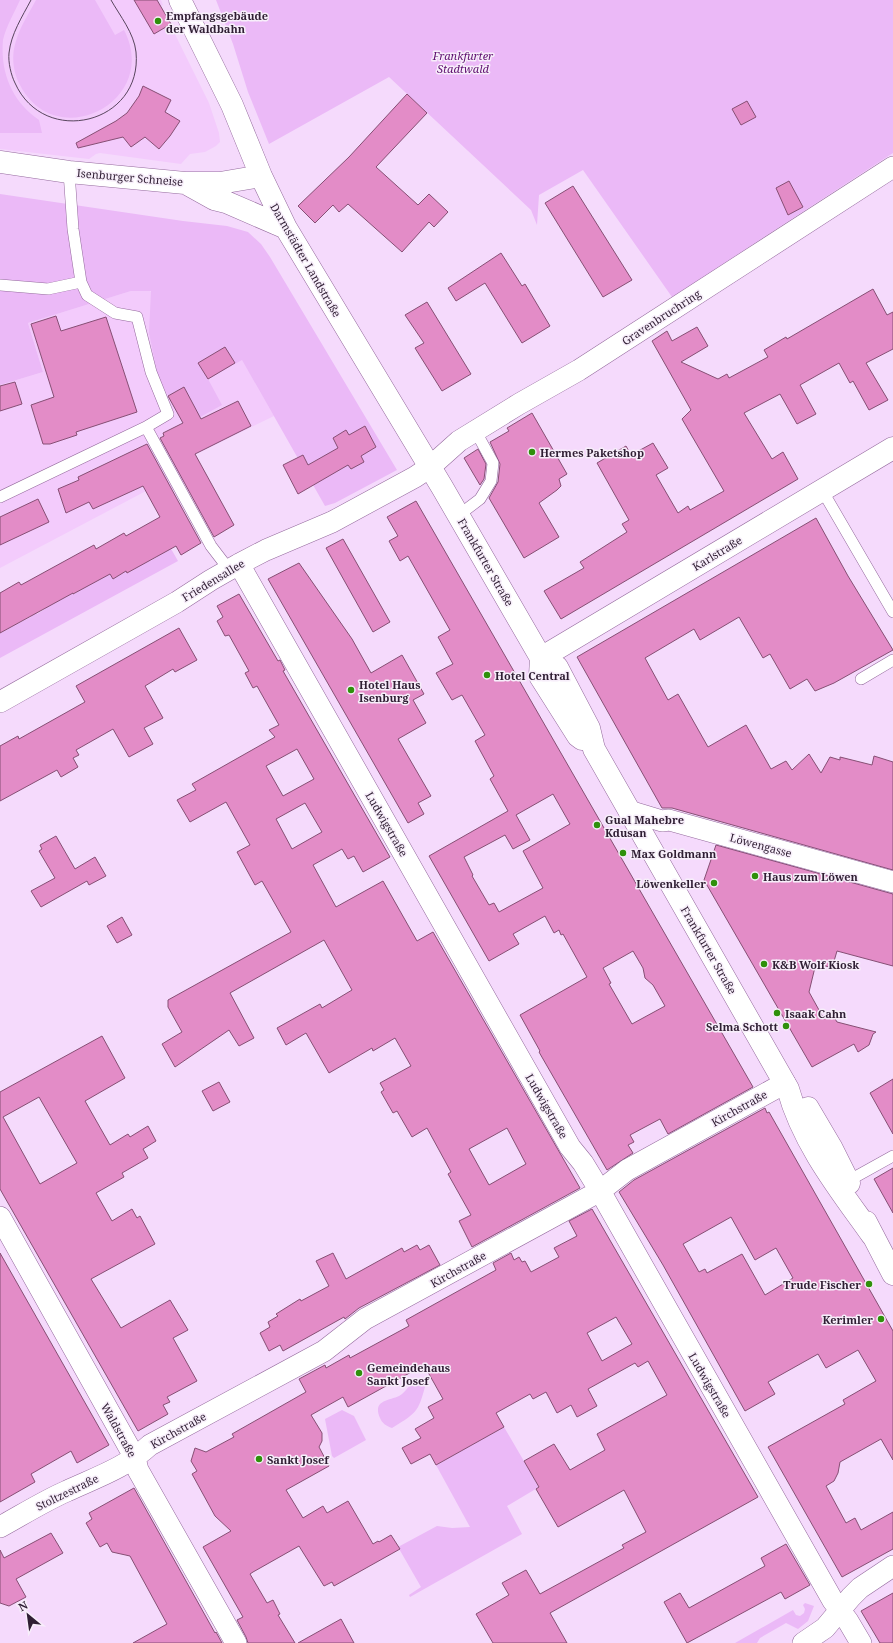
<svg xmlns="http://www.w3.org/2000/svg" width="893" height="1643" viewBox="0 0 893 1643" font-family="'Noto Serif',serif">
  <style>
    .built { fill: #f3cbfc }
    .green { fill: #ebb9f7 }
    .building { fill: #e38cc7; stroke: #864f74; fill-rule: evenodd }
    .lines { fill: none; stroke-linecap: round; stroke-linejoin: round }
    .lane-casing { stroke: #946a9d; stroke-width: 12 }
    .street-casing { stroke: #946a9d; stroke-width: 22 }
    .secondary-casing { stroke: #946a9d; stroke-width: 23 }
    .lane { stroke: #fff; stroke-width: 11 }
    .street { stroke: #fff; stroke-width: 21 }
    .secondary { stroke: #fff; stroke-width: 22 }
    .tram { stroke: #58455d; stroke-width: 1 }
    .poi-dot { fill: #2f900b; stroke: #f7eefa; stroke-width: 1.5 }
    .labels { text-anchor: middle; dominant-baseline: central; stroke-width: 3; stroke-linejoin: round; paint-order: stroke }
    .poi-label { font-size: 11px; font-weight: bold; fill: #2f1e33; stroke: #f7eefa; text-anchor: start }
    .park-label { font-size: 11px; font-style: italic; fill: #5e0e6f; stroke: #f7eefa }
    .street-label { font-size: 11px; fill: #2f1e33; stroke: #f7eefa }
  </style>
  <rect width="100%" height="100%" fill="#f5dafc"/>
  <!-- built -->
  <path class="built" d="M0,0H161L163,5L161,6L209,103L219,133L220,142L216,146L205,152L190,154L181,164L100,153L96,154L89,159L0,149Z
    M131,282L223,326L274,416L178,463L188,481L168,492L146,491L0,568V385L43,372L28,323L131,291Z"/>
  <!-- green -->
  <path class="green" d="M0,0H20C14,13 6,27 3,40C0,74 13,102 39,120L42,133H0Z
    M36,0H95L115,35L124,30C161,101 56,155 20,85C13,72 11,56 16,41C20,27 29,13 36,0Z
    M216,0H893V153L672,297L583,170L539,195L537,225L531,210L389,77L269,144L248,92L233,44Z
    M0,194L183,221L227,226L248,232L261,244L270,257L397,470L335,503L325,506L242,360L208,379L222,405L184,426L158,377L149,333L151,291H131L28,323L43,372L0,385Z
    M170,547L178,561L0,658V633L8,629V628L31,617V615L36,612L37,614L45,609L44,608L73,593L74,594L87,585L88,586L109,573L113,579L126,571L128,573L135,569V567L149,559L150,561L157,557L156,555Z
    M421,1378L427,1380C418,1411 420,1411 392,1428C386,1426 382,1423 380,1418C371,1398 394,1401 402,1394C408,1389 412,1380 421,1378Z
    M342,1410L354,1416L366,1440L334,1458L332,1456L325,1419Z
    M504,1427L539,1487L507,1506L522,1534L410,1597L409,1595L421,1587L398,1547L437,1526L452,1528L470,1527L436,1465Z
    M805,1603L814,1606L808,1621L798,1629L786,1623L760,1638L757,1643H735L793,1610L796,1615L800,1616L804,1613L805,1609L803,1605Z"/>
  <!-- building -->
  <path class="building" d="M134,0H157L171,24L154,34Z
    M143,86L171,100L165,112L180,121L170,136L159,149L145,137L131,147L123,137L78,148L76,143L116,121L127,113L139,96Z
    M407,94L427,113L376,167L418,205L429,194L448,212L434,227L429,222L402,252L348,204L339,212L333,205L315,223L298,206L349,157Z
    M747,101L756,117L741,125L732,109Z
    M789,181L803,207L788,215L776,188Z
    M573,186L632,280L603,297L545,203Z
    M501,253L522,286L525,284L550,326L522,343L485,283L456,301L448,288Z
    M873,289L887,315L893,312V349L866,363L888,400L869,410L853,381L850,383L839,363L800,385L816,414L797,424L780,394L744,413L772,459L783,452L798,479L561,619L544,591L584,568L580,562L627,532L622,524L629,520L597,463L626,446L631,455L653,443L668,468L656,475L678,513L688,506L690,510L724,491L682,419L691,410L652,341L667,331L672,341L697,327L708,346L681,362L718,379L727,374L729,378L768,357L764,350L786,337L787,339Z
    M427,302L471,374L442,391L415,348L424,343L405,315Z
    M56,316L61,331L106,317L137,412L76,432L77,435L50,444H43L31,405L54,397L31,324Z
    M225,347L235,363L208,379L198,363Z
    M15,382L22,404L0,411V386Z
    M184,387L201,419L238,401L251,426L195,454L234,525L214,537L160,438L164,436L163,433L183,423L168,396Z
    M532,413L567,474L559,479L561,486L557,490L539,503L559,537L524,558L489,498L498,482L500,464L490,442L509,431L507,428Z
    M365,426L376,447L361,456L364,462L351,469L348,465L298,494L283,465L303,455L308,465L338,448L333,438L346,430L349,435Z
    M147,444L201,543L181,555L176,546L127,573L126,571L113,579L110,574L73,594V593L0,633V593L19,582L21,585L94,545L96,549L124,533L126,536L160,517L143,486L93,509L89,502L66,513L58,489L79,480L78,477Z
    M478,449L486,464L484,479L480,485L464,458Z
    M38,499L49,522L0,545V517Z
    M416,501L753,1087L668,1134L660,1119L630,1135L634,1142L628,1145L633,1153L607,1170L539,1052L540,1051L520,1015L587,977L563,934L561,935L559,930L554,933L545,916L513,934L519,944L489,961L429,856L508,811L490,779L494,776L475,741L485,735L462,695L452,700L436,673L453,664L438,637L450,630L408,556L400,561L389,541L398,536L387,517ZM553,794L570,824L523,851L543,888L499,912L494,903L489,905L472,876L473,875L464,857L505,835L513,849L530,840L516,815ZM633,951L643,968L645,978L653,985L665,1006L632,1024L609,984L611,983L603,968Z
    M816,518L848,576L893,650L834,683L815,691L807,679L790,689L770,654L763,658L739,617L700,640L694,629L645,658L668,700L678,694L708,747L746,725L771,769L786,761L792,770L809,754L821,773L830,757L840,760V757L872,765L874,756L893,762V870L672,808H662L577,657Z
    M343,539L390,622L373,632L326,548Z
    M299,563L352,639L371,673L402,655L424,694L413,700L426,723L398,739L431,796L418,803L424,814L408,823L268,579Z
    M239,594L278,661L280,660L285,670L283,671L390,857L363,872L354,856L348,859L342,849L313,865L336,907L383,881L417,941L433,932L580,1188L472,1247L459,1221L471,1215L448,1174L451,1172L427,1128L412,1137L397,1111L393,1113L381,1092L384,1090L380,1083L411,1066L395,1038L373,1051L372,1048L329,1073L306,1033L286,1045L277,1028L320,1004L322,1008L352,990L324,940L230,993L254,1038L239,1046L229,1030L175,1067L162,1044L182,1032L168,1007V1000L291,932L262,881L255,885L237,852L250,845L226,802L190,822L177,800L196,790L192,784L275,737L269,730L279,725L257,686L253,688L245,673L249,671L229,635L225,636L217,621L223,617L217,606ZM297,749L314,779L283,796L266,766ZM305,803L322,832L292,849L276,819ZM507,1128L526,1164L489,1185L469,1149Z
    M179,628L197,660L175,672L173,669L145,686L163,718L144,728L153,744L129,757L113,729L76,750L79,755L73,758L78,767L61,777L57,770L0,801V746L18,736L19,739L85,702L76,686Z
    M56,836L75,869L95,857L106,876L89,885L87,881L41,907L31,891L55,878L39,851L42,849L40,845Z
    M716,845L893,894V966L837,951L832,968L816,963L809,992L824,1019L832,1014L837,1022L876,1032L873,1034L869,1045L858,1052L854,1044L812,1067L704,880Z
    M122,917L132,935L117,943L107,926Z
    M102,1036L125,1078L85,1101L110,1145L128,1134L130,1137L148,1126L156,1141L143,1149L148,1158L122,1173L124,1177L96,1193L112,1221L132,1209L137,1218L140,1216L155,1244L91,1279L121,1328L170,1300L188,1330L173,1338L197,1381L167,1397L170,1402L163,1405L168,1414L138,1431L0,1189V1092ZM39,1097L77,1163L40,1184L3,1117Z
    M893,1079V1134L870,1093Z
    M219,1082L230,1102L213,1111L202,1091Z
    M765,1108L767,1113L769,1112L893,1331V1460L881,1439L840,1462L838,1473L834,1481L826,1486L846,1523L855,1518L861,1530L893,1512V1549L842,1577L768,1447L845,1404L843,1400L876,1381L858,1350L826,1368L818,1354L768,1382L775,1394L745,1411L663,1265L619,1192L634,1180ZM731,1217L755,1260L776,1248L793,1278L765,1295L742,1254L707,1273L705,1269L699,1272L683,1244Z
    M893,1168V1213L874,1179Z
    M592,1209L758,1497L550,1613L567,1643H493L476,1614L509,1595L502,1583L526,1570L540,1594L624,1548L622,1545L646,1532L624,1490L558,1527L536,1489L539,1487L524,1461L554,1444L570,1470L605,1450L597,1434L667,1395L648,1361L638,1367L635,1363L588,1389L597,1406L577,1417L571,1405L557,1413L546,1392L533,1399L530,1394L496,1413L504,1427L436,1465L430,1454L411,1464L402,1448L421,1438L415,1429L434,1418L428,1407L443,1399L424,1365L348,1407L343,1397L311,1415L322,1433V1441L319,1447L329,1466L286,1490L303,1518L323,1506L327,1513L348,1501L373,1544L378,1541L379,1542L391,1535L400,1549L334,1586L332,1582L324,1586L299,1546L253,1572L250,1574L267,1603L273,1600L280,1614L278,1615L295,1643H248L246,1637L237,1620L243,1617L203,1547L231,1531L215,1516L192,1474L197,1471L191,1461L195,1448L206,1452L234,1437L232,1434L306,1392L299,1379L325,1365L326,1368L349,1355L350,1358L409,1326L406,1320L496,1270L493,1263L511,1253L514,1260L519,1257L522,1262L525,1261L531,1272L559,1257L554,1248L577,1236L569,1221ZM616,1317L632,1344L602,1361L587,1333Z
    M417,1245L420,1250L429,1245L440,1265L359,1308L345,1319L344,1317L283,1351L280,1345L269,1351L260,1333L270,1327L268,1322L278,1316L276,1314L300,1299L301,1301L329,1286L316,1261L333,1253L346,1279L402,1248L404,1252Z
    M0,1253L109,1445L77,1463L71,1451L31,1474L35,1482L0,1502Z
    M134,1488L215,1633L216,1632L222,1643H133L167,1624L130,1556L112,1552L107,1543L100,1547L86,1523L92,1519L89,1513Z
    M51,1533L63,1553L16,1579L26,1597L9,1606L0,1603V1550L4,1558Z
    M786,1544L810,1585L785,1599L781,1592L687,1643L664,1602L680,1593L689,1608L765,1566L761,1558Z
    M893,1593V1643H880L861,1611Z
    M341,1619L354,1643H298Z"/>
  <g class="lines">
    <defs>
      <path id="lane" d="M69,172L73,229L81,282L87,295L115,313L137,317L151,372L168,414L146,427L211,546L224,563L226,571
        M0,285L48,289L81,282
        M822,490L893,612
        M0,497L146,427
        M459,515L480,499L491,481L493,463L476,432
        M861,679L893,660
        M848,1181L893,1156"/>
      <path id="street" d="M239,564L570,1147L583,1163L600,1191L833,1601L848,1621L861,1643
        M0,702L177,602L211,580L239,564L266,550L332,522L415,477L430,467L459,441L519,404L579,370L893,167
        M629,811L662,821L669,820L893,882
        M0,1217L135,1458L138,1470L236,1643
        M0,1527C22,1515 44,1501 67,1491C97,1477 125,1468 150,1445L324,1351L365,1319L600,1191L627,1170L785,1083
        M803,1643L825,1628L851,1597L860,1588L893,1566"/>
      <path id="secondary" d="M180,0L232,105L261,176L286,228L442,487L541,658L557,667L589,728L594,749L788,1089C803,1144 840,1190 872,1235
        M0,162L69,172L185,183H220L261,176
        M187,184L214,199L226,202L286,228
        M541,658L893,448
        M541,658L540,676L578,736L582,739
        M808,1108L831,1147L849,1183
        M866,1222L893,1274"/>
    </defs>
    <!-- lane casing -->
    <use href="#lane" class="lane-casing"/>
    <!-- street casing -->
    <use href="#street" class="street-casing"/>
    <!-- secondary casing -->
    <use href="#secondary" class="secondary-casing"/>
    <!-- lane -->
    <use href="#lane" class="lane"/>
    <!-- street -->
    <use href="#street" class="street"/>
    <!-- secondary -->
    <use href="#secondary" class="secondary"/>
    <!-- tram -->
    <path class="tram" d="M31,0C22,17 11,34 9,53C8,62 11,75 15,83C44,148 143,124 136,52C134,33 120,16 111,0"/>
  </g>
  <!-- markers -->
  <g class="poi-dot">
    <circle cx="158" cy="21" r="4"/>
    <circle cx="532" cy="452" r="4"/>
    <circle cx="487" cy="675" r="4"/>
    <circle cx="351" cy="690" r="4"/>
    <circle cx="597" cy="825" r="4"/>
    <circle cx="623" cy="853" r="4"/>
    <circle cx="755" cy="876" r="4"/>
    <circle cx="714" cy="883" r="4"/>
    <circle cx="764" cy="964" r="4"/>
    <circle cx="777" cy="1013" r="4"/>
    <circle cx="786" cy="1026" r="4"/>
    <circle cx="869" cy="1284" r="4"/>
    <circle cx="881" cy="1319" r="4"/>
    <circle cx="359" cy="1373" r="4"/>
    <circle cx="259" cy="1459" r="4"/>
  </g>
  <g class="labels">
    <!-- poi labels -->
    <g class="poi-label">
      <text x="166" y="15">Empfangsgebäude<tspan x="166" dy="13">der Waldbahn</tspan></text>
      <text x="540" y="452">Hermes Paketshop</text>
      <text x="495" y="675">Hotel Central</text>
      <text x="359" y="684">Hotel Haus<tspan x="359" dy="13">Isenburg</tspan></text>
      <text x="605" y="819">Gual Mahebre<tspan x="605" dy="13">Kdusan</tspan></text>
      <text x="631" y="853">Max Goldmann</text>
      <text x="763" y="876">Haus zum Löwen</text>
      <text x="706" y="883" text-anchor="end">Löwenkeller</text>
      <text x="772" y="964">K&amp;B Wolf Kiosk</text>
      <text x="785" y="1013">Isaak Cahn</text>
      <text x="778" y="1026" text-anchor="end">Selma Schott</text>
      <text x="861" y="1284" text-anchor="end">Trude Fischer</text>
      <text x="873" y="1319" text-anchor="end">Kerimler</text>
      <text x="367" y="1367">Gemeindehaus<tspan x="367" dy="13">Sankt Josef</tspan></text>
      <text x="267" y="1459">Sankt Josef</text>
    </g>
    <!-- park labels -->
    <g class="park-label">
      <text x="463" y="55">Frankfurter<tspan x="463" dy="13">Stadtwald</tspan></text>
    </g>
    <!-- street labels -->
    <g class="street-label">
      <text transform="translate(130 177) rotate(5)">Isenburger Schneise</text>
      <text transform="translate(306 260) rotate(60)">Darmstädter Landstraße</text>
      <text transform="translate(661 317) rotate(-33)">Gravenbruchring</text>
      <text transform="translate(717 553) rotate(-31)">Karlstraße</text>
      <text transform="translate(486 562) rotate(60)">Frankfurter Straße</text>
      <text transform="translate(213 580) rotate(-31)">Friedensallee</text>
      <text transform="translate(387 824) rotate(60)">Ludwigstraße</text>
      <text transform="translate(761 845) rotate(15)">Löwengasse</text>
      <text transform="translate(709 950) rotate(60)">Frankfurter Straße</text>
      <text transform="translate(547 1106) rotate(60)">Ludwigstraße</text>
      <text transform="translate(739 1108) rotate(-29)">Kirchstraße</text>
      <text transform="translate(458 1269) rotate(-29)">Kirchstraße</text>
      <text transform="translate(710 1385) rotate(60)">Ludwigstraße</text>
      <text transform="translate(119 1430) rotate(61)">Waldstraße</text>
      <text transform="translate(178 1430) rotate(-29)">Kirchstraße</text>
      <text transform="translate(67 1492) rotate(-26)">Stoltzestraße</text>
    </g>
  </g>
  <!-- north arrow -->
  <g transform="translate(28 1615) rotate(331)" stroke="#f7eefa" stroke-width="3" paint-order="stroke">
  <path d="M0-3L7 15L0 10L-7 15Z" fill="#2f1e33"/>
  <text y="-6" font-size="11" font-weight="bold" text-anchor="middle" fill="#2f1e33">N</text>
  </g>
</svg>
